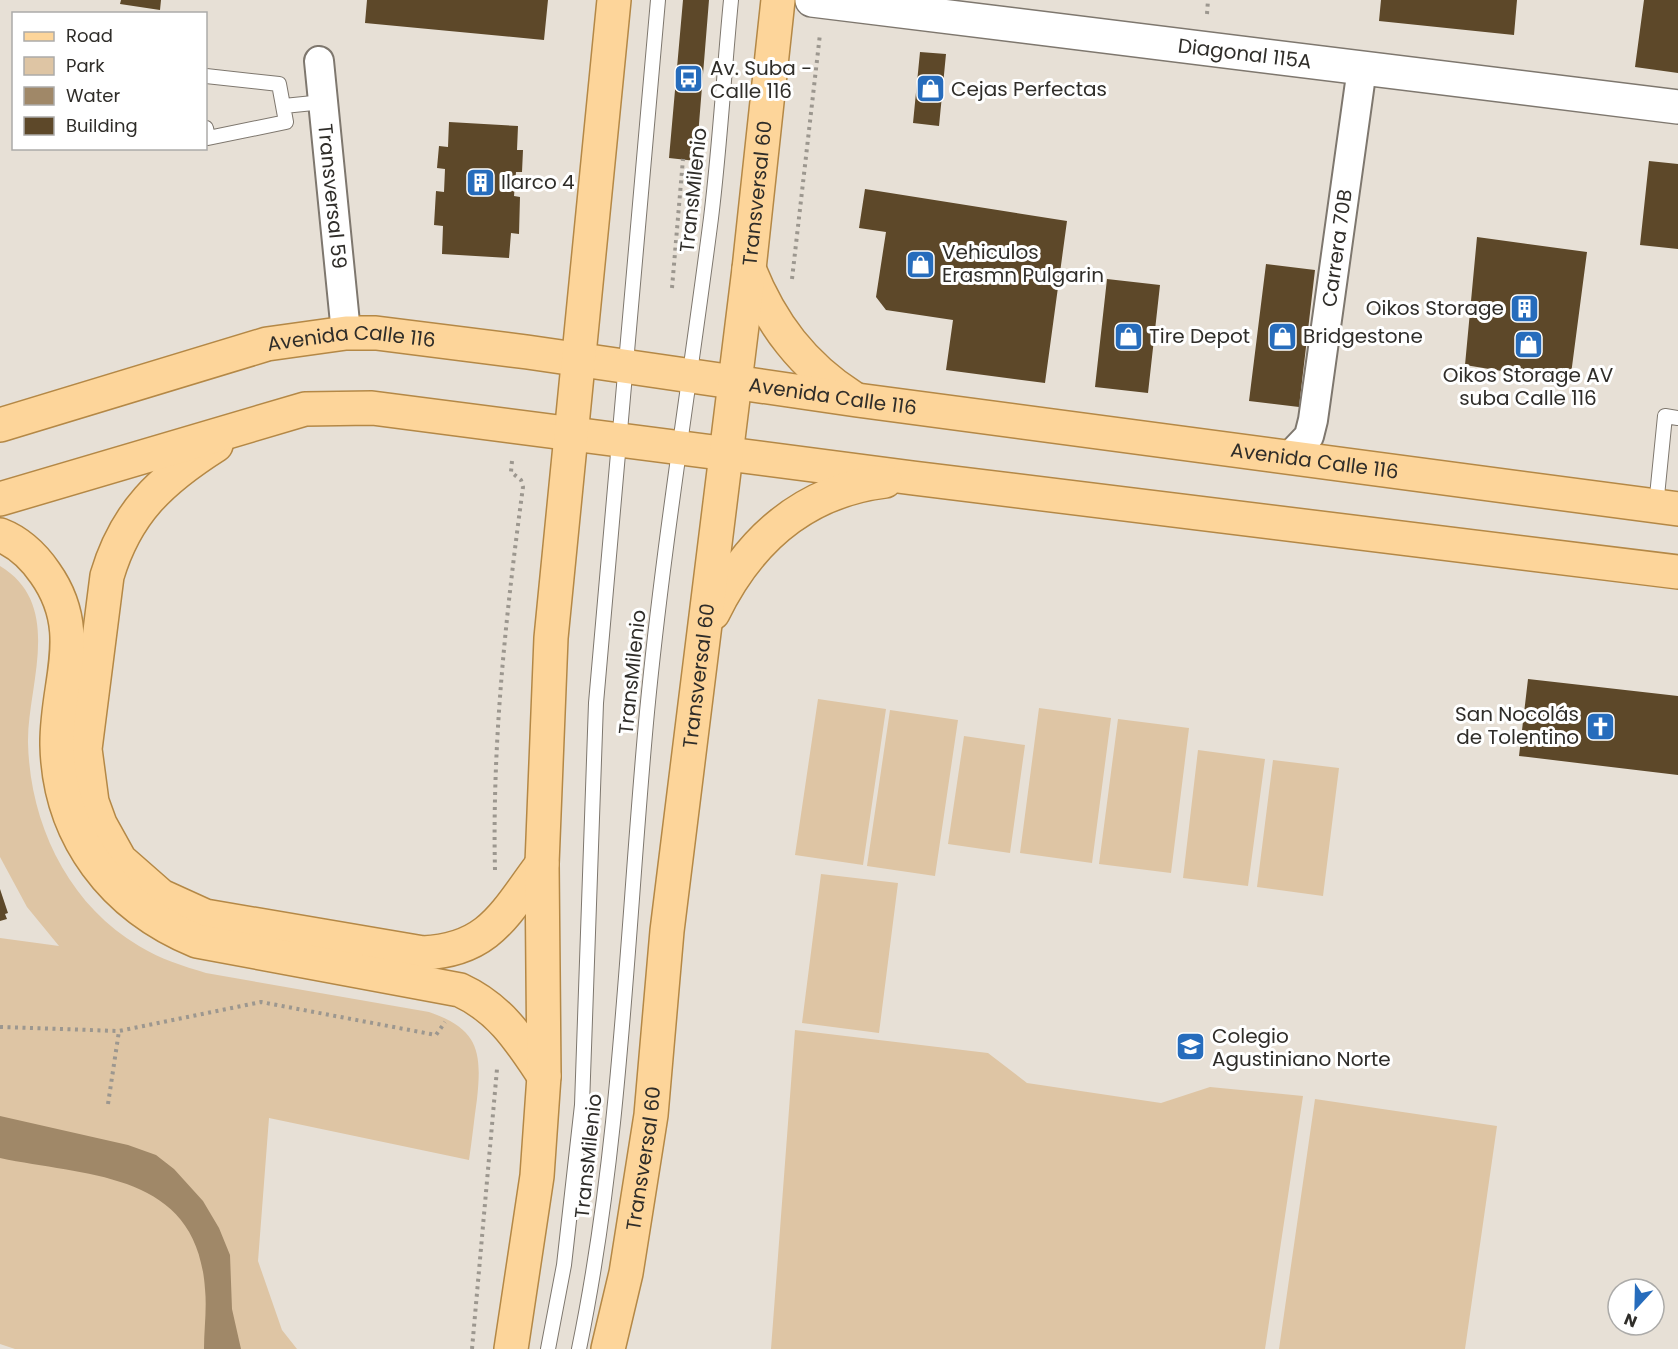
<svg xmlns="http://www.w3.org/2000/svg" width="1678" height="1349" viewBox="0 0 1678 1349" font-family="Poppins,sans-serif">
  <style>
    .green { fill: #dec5a4 }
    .water { fill: #a08868 }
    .building { fill: #5d4829 }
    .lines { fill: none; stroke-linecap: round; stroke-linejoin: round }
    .service-casing { stroke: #7e776e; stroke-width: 16 }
    .minor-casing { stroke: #7e776e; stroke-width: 32 }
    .tertiary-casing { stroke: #7e776e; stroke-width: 36 }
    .primary-casing { stroke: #b48846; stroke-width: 36 }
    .path { stroke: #9c978f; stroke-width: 4; stroke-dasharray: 3 4.5; stroke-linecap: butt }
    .service { stroke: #fff; stroke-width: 14 }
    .minor { stroke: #fff; stroke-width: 28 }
    .tertiary { stroke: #fff; stroke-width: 33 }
    .primary { stroke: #fdd59a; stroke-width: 33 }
    .labels { text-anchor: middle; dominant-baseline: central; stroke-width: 6; stroke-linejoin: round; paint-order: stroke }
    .street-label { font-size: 20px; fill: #2f2d29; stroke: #fff }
    .poi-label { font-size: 20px; fill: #2f2d29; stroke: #fff; text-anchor: start }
  </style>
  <rect width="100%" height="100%" fill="#e7e0d6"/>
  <!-- green -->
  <path class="green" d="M0,566C65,605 27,686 28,743C30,824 68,904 139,946C160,959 183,966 206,973L429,1012C479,1029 482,1052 477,1099C474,1120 472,1140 469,1160L269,1118L258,1261L282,1330L297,1349H15L0,1344V938L59,946L27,907L0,857Z
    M818,699L886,709L863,865L795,855Z
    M1039,708L1111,718L1092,863L1020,853Z
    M890,710L958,720L935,876L867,866Z
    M1118,719L1189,728L1171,873L1099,864Z
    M964,736L1025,745L1010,853L948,844Z
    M1198,750L1265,759L1248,886L1183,878Z
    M1273,760L1339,768L1323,896L1257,887Z
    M821,874L898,883L879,1033L802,1023Z
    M795,1030L988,1053L1027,1083L1161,1103L1210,1087L1303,1096L1265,1349H771Z
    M1315,1099L1497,1126L1465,1349H1279Z"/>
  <!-- water -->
  <path class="water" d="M0,1116L128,1145L156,1155L174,1169L203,1201L219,1228L230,1255L232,1309L241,1349H204C204,1329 207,1309 205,1289C197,1171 89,1177 0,1158Z"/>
  <!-- building -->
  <path class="building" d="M121,0H161L160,10L120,4Z
    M367,0H548L544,40L365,23Z
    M683,0H709L696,161L669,158Z
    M1381,0H1517L1514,35L1379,21Z
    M1644,0H1678V73L1635,67Z
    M920,52L946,54L939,126L913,123Z
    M449,122L518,126L517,150H523L522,172H516L514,196L520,197L519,234L511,233L509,258L442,254L443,226L434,225L436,191L444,192L445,169L437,168L439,146L448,147Z
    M1649,161L1678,164V249L1640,245Z
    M865,189L1067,221L1045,383L946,370L953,320L886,310L876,297L886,232L859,228Z
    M1477,237L1587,252L1570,382L1465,365Z
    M1266,264L1315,270L1299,407L1249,401Z
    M1107,279L1160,285L1148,393L1095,387Z
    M1528,679L1678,696V775L1519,756Z
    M0,889L8,913L5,914L7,919L0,921Z"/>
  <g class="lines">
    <defs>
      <path id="service" d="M206,76L279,84L286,122L208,138L206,128
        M284,106L323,102
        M1656,506L1665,416L1678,418
        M548,1349L564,1265L582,1105L596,703L658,0
        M579,1349C622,1140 627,924 647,712C663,546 690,382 711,218C720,145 724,72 731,0"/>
      <g id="minor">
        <path id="s1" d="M319,61L346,333"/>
        <path id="s2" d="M1289,457L1309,436L1313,420L1362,68"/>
      </g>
      <g id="tertiary">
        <path id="s3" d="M812,0L1678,107"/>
      </g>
      <g id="primary">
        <path d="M749,269C771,324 803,366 853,398"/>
        <path id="s4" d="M0,425L267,344L346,333H376L527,352L857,400L1678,509"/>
        <path d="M216,445C161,480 126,512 107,576L85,749L92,802L100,824L120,860L161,896L205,916L423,953C490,950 505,913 542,864"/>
        <path d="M0,499L305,409L372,408L913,478L1678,572"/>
        <path d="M0,535C18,542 34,557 45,573C87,632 56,682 57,745C59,837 114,907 197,941L460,990C501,1009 520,1040 544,1076"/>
        <path d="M713,613C748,541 803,491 885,481"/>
        <path d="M511,1349L537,1176L544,1076L542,864L551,638L614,0"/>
        <path id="s5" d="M608,1349L626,1273L651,1115L667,931L749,269L778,0"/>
      </g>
    </defs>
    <!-- service casing -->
    <use href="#service" class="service-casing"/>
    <!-- minor casing -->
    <use href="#minor" class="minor-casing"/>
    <!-- tertiary casing -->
    <use href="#tertiary" class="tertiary-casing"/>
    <!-- primary casing -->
    <use href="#primary" class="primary-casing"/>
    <!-- path -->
    <path class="path" d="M1207,14L1208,0
      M792,279L820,34
      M672,288L683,159
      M495,870C492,742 506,613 523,487L521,480L511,472L512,461
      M0,1027L119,1031L261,1002L436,1035L445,1022
      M108,1104L119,1031
      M472,1349L497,1069"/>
    <!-- service -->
    <use href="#service" class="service"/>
    <!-- minor -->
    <use href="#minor" class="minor"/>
    <!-- tertiary -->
    <use href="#tertiary" class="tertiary"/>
    <!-- primary -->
    <use href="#primary" class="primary"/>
  </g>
  <!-- icons -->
  <defs>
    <symbol id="bus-square" viewBox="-11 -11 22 22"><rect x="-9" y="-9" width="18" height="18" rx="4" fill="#266cbc" stroke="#fff"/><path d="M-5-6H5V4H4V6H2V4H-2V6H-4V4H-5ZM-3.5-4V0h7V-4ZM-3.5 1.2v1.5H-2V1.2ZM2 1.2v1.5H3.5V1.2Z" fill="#fff"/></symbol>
    <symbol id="shop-square" viewBox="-11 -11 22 22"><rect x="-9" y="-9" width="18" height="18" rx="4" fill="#266cbc" stroke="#fff"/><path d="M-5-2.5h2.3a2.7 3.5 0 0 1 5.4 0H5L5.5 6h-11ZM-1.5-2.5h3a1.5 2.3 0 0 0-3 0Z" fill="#fff"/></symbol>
    <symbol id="building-square" viewBox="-11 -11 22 22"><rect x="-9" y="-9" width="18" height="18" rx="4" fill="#266cbc" stroke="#fff"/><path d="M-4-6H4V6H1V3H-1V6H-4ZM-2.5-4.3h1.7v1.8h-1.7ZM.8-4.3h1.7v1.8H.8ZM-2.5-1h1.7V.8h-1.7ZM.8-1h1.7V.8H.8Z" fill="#fff"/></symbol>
    <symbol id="church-square" viewBox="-11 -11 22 22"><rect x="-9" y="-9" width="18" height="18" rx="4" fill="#266cbc" stroke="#fff"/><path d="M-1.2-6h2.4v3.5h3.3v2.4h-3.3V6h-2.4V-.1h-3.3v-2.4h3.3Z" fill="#fff"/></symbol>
    <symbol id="school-square" viewBox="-11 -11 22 22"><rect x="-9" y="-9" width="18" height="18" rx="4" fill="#266cbc" stroke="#fff"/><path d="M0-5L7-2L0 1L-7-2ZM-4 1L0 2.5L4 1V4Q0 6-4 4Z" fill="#fff"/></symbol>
  </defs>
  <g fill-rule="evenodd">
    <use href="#bus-square" x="672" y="62" width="33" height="33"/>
    <use href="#shop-square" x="914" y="72" width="33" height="33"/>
    <use href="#building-square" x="464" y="166" width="33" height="33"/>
    <use href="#shop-square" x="904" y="248" width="33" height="33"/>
    <use href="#building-square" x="1508" y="292" width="33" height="33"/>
    <use href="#shop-square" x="1112" y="320" width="33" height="33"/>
    <use href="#shop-square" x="1266" y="320" width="33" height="33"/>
    <use href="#shop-square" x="1512" y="328" width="33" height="33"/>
    <use href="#church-square" x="1584" y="710" width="33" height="33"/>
    <use href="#school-square" x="1174" y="1030" width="33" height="33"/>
  </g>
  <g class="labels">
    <!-- street labels -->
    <g class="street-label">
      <text stroke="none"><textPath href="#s3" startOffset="436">Diagonal 115A</textPath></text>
      <text transform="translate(693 190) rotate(-84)">TransMilenio</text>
      <text stroke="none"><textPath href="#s5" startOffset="1166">Transversal 60</textPath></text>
      <text stroke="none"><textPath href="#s1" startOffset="136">Transversal 59</textPath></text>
      <text stroke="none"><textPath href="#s2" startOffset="219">Carrera 70B</textPath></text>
      <text stroke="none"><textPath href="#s4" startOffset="364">Avenida Calle 116</textPath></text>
      <text stroke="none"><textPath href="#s4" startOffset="850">Avenida Calle 116</textPath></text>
      <text stroke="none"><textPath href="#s4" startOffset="1336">Avenida Calle 116</textPath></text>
      <text transform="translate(632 672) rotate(-84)">TransMilenio</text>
      <text stroke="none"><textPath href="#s5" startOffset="680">Transversal 60</textPath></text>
      <text transform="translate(588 1156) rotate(-84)">TransMilenio</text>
      <text stroke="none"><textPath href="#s5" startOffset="194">Transversal 60</textPath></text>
    </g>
    <!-- poi labels -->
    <g class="poi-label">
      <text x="710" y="68">Av. Suba -<tspan x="710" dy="23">Calle 116</tspan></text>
      <text x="951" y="89">Cejas Perfectas</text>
      <text x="501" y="182">Ilarco 4</text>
      <text x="942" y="252">Vehiculos<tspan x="942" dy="23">Erasmn Pulgarin</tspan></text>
      <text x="1504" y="308" text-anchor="end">Oikos Storage</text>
      <text x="1149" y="336">Tire Depot</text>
      <text x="1303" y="336">Bridgestone</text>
      <text x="1528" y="375" text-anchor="middle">Oikos Storage AV<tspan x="1528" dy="23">suba Calle 116</tspan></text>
      <text x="1579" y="714" text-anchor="end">San Nocolás<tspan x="1579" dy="23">de Tolentino</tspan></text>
      <text x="1212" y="1036">Colegio<tspan x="1212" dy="23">Agustiniano Norte</tspan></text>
    </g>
  </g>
  <!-- legend -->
  <rect x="12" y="12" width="195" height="138" fill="#ffffff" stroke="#acaba9" stroke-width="1.5"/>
  <rect x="24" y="32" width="30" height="9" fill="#fdd59a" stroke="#acaba9" stroke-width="1.5"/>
  <text x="66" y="42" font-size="18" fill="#2f2d29">Road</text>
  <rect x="24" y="57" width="30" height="18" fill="#dec5a4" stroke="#acaba9" stroke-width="1.5"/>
  <text x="66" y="72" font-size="18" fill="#2f2d29">Park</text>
  <rect x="24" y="87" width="30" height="18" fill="#a08868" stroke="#acaba9" stroke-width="1.5"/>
  <text x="66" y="102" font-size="18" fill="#2f2d29">Water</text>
  <rect x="24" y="117" width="30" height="18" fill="#5d4829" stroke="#acaba9" stroke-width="1.5"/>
  <text x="66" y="132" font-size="18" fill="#2f2d29">Building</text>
  <!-- north arrow -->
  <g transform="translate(1636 1307) rotate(202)"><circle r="28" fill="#ffffff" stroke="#acaba9" stroke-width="1.5"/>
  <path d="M0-4.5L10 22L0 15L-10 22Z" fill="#266cbc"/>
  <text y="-9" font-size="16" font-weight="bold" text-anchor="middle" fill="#2f2d29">N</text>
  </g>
</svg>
